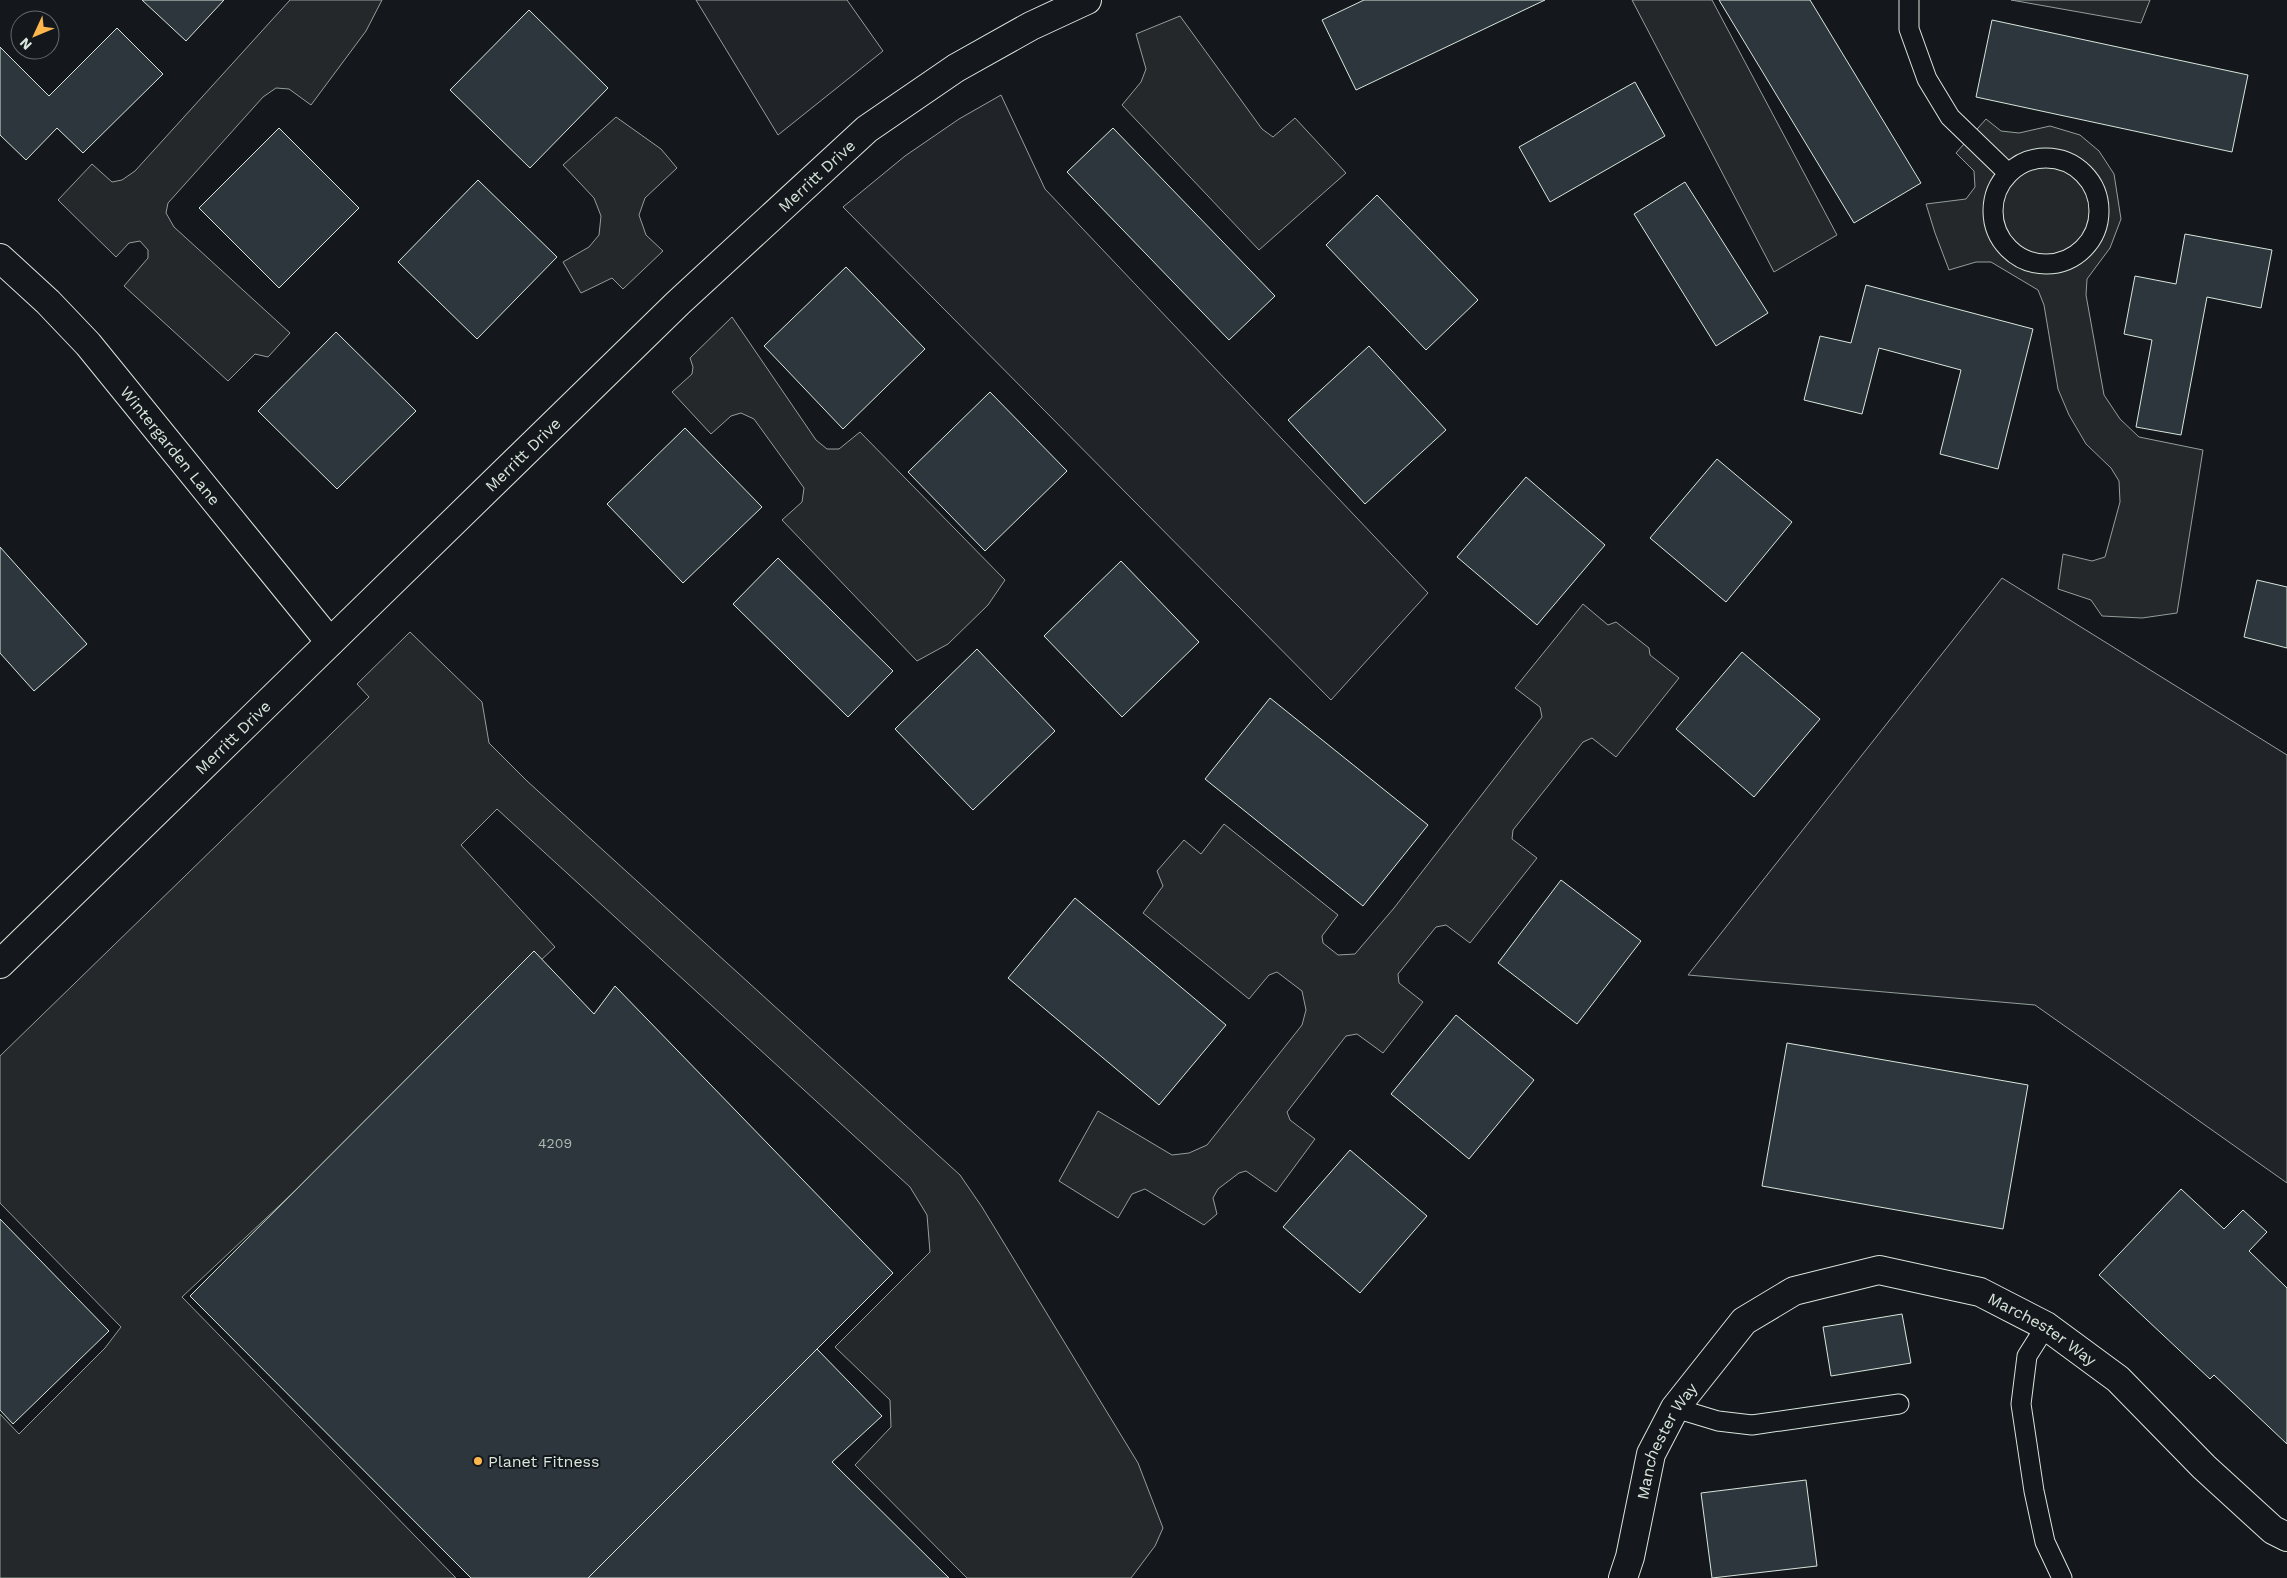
<svg xmlns="http://www.w3.org/2000/svg" width="2287" height="1578" viewBox="0 0 2287 1578" font-family="'Work Sans',sans-serif">
  <style>
    .green { fill: #202428; stroke: #939e99 }
    .parking { fill: #24282b; stroke: #939e99 }
    .building { fill: #2c363c; stroke: #d8e6dc }
    .lines { fill: none; stroke-linecap: round; stroke-linejoin: round }
    .lane-casing { stroke: #d8e6dc; stroke-width: 21 }
    .street-casing { stroke: #d8e6dc; stroke-width: 30 }
    .secondary-casing { stroke: #d8e6dc; stroke-width: 30 }
    .lane { stroke: #14181c; stroke-width: 19 }
    .street { stroke: #14181c; stroke-width: 28 }
    .secondary { stroke: #14181c; stroke-width: 28 }
    .poi-dot { fill: #ffb74d; stroke: #14181c; stroke-width: 2 }
    .labels { text-anchor: middle; dominant-baseline: central; stroke-width: 4; stroke-linejoin: round; paint-order: stroke }
    .number-label { font-size: 14px; fill: #adbab4 }
    .street-label { font-size: 16px; fill: #d8e6dc; stroke: #14181c }
    .poi-label { font-size: 16px; fill: #d8e6dc; stroke: #14181c; text-anchor: start }
  </style>
  <rect width="100%" height="100%" fill="#14181c"/>
  <!-- green -->
  <path class="green" d="M696,0H847L883,51L778,135Z
    M1001,95L1045,189L1428,593L1331,700L843,207L905,156L959,119Z
    M2002,578L2287,755V1183L2035,1005L1688,975Z"/>
  <!-- parking -->
  <path class="parking" d="M290,0H382L366,31L311,105L289,89L276,88L263,97L168,203L166,213L174,227L290,333L268,357L255,354L228,381L124,286L148,258V250L140,241L129,243L116,257L58,200L92,164L112,182L122,180L135,171Z
    M1632,0H1712L1837,235L1774,272Z
    M2011,0H2150L2141,23Z
    M1180,16L1262,129L1273,137L1295,118L1346,173L1259,250L1122,105L1141,82L1146,69L1136,34Z
    M616,117L661,149L677,168L645,198L639,215L646,235L663,251L623,289L612,278L581,293L563,262L589,247L599,235L601,216L594,198L563,165Z
    M1986,119L2001,131L2019,133L2050,126L2080,135L2099,151L2114,174L2121,219L2110,248L2087,279L2086,295L2104,395L2120,419L2139,437L2203,450L2177,613L2142,618L2102,616L2091,600L2058,589L2063,554L2092,561L2105,557L2120,502L2119,481L2111,468L2086,444L2069,415L2058,389L2044,305L2038,290L1991,262H1976L1949,270L1935,233L1926,204L1966,199L1975,187L1974,171L1956,153Z
    M732,317L816,440L827,449H839L860,432L1005,580L988,605L948,644L917,661L782,520L802,502L804,488L754,419L741,413L731,416L711,434L672,392L692,374L693,367L690,358Z
    M1583,604L1608,625L1616,622L1649,648L1650,655L1679,678L1616,757L1592,738L1583,742L1513,830L1512,839L1537,858L1470,943L1446,925L1436,927L1398,974L1399,983L1423,1002L1383,1053L1357,1034L1346,1036L1287,1112L1290,1120L1315,1139L1276,1192L1246,1171L1239,1173L1218,1189L1213,1198L1217,1214L1204,1225L1145,1189L1132,1194L1118,1218L1059,1181L1098,1111L1172,1155L1189,1153L1207,1145L1302,1025L1306,1010L1302,991L1277,972L1269,975L1249,999L1143,913L1163,886L1157,871L1184,840L1201,854L1224,824L1338,915L1322,936L1323,943L1338,955L1355,954L1394,908L1542,717L1540,707L1515,688Z
    M410,632L482,702L489,743L527,781L960,1175L982,1207L1138,1463L1163,1528L1155,1546L1131,1578H967L855,1465L891,1427L890,1400L835,1347L930,1252L927,1215L910,1187L497,809L461,845L555,947L182,1297L456,1578H0V1414L19,1434L105,1348L121,1327L0,1203V1056L369,697L357,684Z"/>
  <!-- building -->
  <path class="building" d="M142,0H224L186,41Z
    M1364,0H1545L1356,90L1322,20Z
    M1719,0H1810L1921,183L1854,223Z
    M529,10L608,88L530,168L450,90Z
    M1992,20L2248,75L2232,152L1976,97Z
    M117,28L163,74L83,153L57,128L26,160L0,135V47L49,96Z
    M1635,82L1665,136L1550,202L1519,147Z
    M279,128L359,208L279,288L199,208Z
    M1113,128L1275,296L1229,340L1067,172Z
    M478,180L557,257L477,339L398,262Z
    M1685,182L1768,313L1716,346L1634,214Z
    M1377,195L1478,300L1426,350L1326,245Z
    M2185,234L2272,250L2261,308L2207,297L2181,435L2136,427L2152,340L2124,334L2135,276L2176,284Z
    M846,267L925,349L843,429L764,346Z
    M1866,285L2033,329L1998,469L1940,454L1961,370L1879,348L1862,414L1804,400L1820,336L1851,343Z
    M336,332L416,411L337,489L258,411Z
    M1369,346L1446,430L1365,504L1288,420Z
    M990,392L1067,471L985,551L908,472Z
    M685,428L762,507L683,583L607,504Z
    M1717,459L1792,522L1726,602L1650,538Z
    M1526,477L1605,545L1537,625L1457,557Z
    M0,547L87,644L34,691L0,653Z
    M778,558L893,671L848,717L733,604Z
    M1121,561L1199,642L1122,717L1044,636Z
    M2257,580L2287,587V648L2244,637Z
    M977,649L1055,731L973,810L895,729Z
    M1742,652L1820,719L1754,797L1676,729Z
    M1270,698L1428,825L1363,906L1205,779Z
    M1561,880L1641,941L1577,1024L1498,963Z
    M1075,898L1226,1025L1159,1105L1008,978Z
    M534,951L594,1014L615,986L893,1273L588,1578H471L190,1296Z
    M1456,1015L1534,1080L1469,1159L1391,1094Z
    M1787,1043L2028,1085L2003,1229L1762,1186Z
    M1350,1150L1427,1216L1360,1293L1283,1227Z
    M2181,1189L2224,1229L2243,1210L2267,1232L2249,1251L2287,1288V1444L2214,1375L2210,1379L2099,1275Z
    M0,1219L109,1331L13,1424L0,1410Z
    M1902,1314L1911,1363L1831,1376L1823,1327Z
    M817,1349L882,1416L832,1462L949,1578H588Z
    M1806,1480L1817,1566L1712,1578L1701,1493Z"/>
  <g class="lines">
    <defs>
      <path id="lane" d="M1909,0V29L1927,79L1950,117L2008,173
        M1993 211a53 53 0 1 1 106 0a53 53 0 1 1-106 0Z
        M2046,1326L2027,1356L2021,1404L2034,1491L2045,1542L2062,1578
        M1675,1408L1718,1421L1752,1425L1899,1404"/>
      <g id="street">
        <path id="s1" d="M1623,1578L1630,1557L1651,1454L1675,1408L1744,1321L1794,1291L1879,1270L1980,1292L2046,1326L2118,1379L2204,1467L2273,1530L2287,1537"/>
      </g>
      <g id="secondary">
        <path id="s2" d="M0,258L48,302L88,344L330,642"/>
        <path id="s3" d="M0,964L678,303L867,129L956,68L1031,26L1087,0"/>
      </g>
    </defs>
    <!-- lane casing -->
    <use href="#lane" class="lane-casing"/>
    <!-- street casing -->
    <use href="#street" class="street-casing"/>
    <!-- secondary casing -->
    <use href="#secondary" class="secondary-casing"/>
    <!-- lane -->
    <use href="#lane" class="lane"/>
    <!-- street -->
    <use href="#street" class="street"/>
    <!-- secondary -->
    <use href="#secondary" class="secondary"/>
  </g>
  <!-- markers -->
  <circle class="poi-dot" cx="478" cy="1461" r="5"/>
  <g class="labels">
    <!-- number labels -->
    <g class="number-label">
      <text x="555" y="1143">4209</text>
    </g>
    <!-- street labels -->
    <g class="street-label">
      <text stroke="none"><textPath href="#s3" startOffset="1135">Merritt Drive</textPath></text>
      <text stroke="none"><textPath href="#s2" startOffset="254">Wintergarden Lane</textPath></text>
      <text stroke="none"><textPath href="#s3" startOffset="730">Merritt Drive</textPath></text>
      <text stroke="none"><textPath href="#s3" startOffset="325">Merritt Drive</textPath></text>
      <text stroke="none"><textPath href="#s1" startOffset="612">Marchester Way</textPath></text>
      <text stroke="none"><textPath href="#s1" startOffset="145">Manchester Way</textPath></text>
    </g>
    <!-- poi labels -->
    <g class="poi-label">
      <text x="488" y="1461">Planet Fitness</text>
    </g>
  </g>
  <!-- north arrow -->
  <g transform="translate(35 35) rotate(226)"><circle r="24" fill="#14181c" stroke="#626a69"/>
  <path d="M0-4L9 19L0 12L-9 19Z" fill="#ffb74d"/>
  <text y="-8" font-size="14" font-weight="bold" text-anchor="middle" fill="#d8e6dc">N</text>
  </g>
</svg>
